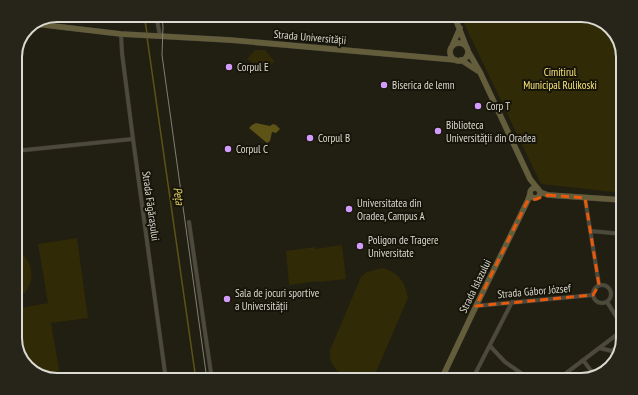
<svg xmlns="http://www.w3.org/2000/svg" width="638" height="395" viewBox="0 0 638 395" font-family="'PT Sans Narrow',sans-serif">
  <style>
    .green { fill: #302a07 }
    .water { fill: #5d5316 }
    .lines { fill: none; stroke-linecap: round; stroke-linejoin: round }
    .stream { stroke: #5d5316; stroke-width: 1.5 }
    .street-casing { stroke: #3c3a33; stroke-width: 4.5 }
    .secondary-casing { stroke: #3c3a33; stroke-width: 6 }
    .street { stroke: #4d4a3c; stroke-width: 3.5 }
    .secondary { stroke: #635d3b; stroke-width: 5.5 }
    .tram { stroke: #817f76; stroke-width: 1 }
    .marked { fill: none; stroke: #e8590c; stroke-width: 3; stroke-dasharray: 8 5; stroke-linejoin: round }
    .poi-dot { fill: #d39cfc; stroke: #171509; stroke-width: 1.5 }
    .labels { text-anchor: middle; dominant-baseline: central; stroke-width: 4; stroke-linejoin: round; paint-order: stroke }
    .street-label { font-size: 11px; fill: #dbdad2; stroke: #171509 }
    .poi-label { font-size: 11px; fill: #dbdad2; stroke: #171509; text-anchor: start }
    .park-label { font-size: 11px; fill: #f8e67a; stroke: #171509 }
    .water-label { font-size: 12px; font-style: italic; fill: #e7d469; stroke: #171509 }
    .rim { fill: none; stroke: #dbdad2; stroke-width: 2 }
  </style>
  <rect width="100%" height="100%" fill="#211e12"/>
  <!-- green -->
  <path class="green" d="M460,15H581L602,21L623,55V193L541,184Z
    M255,50H265L275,62C266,67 255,66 247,59Z
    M77,238L88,318L51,323L61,380H57L36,374L15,340V309L48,303L38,244Z
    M342,245L346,279L319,282V281L289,285L286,251L315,247V249Z
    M15,250C30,255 36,275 28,288C26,294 20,295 15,297Z
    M382,268C399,272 405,282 408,298L376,372C371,375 366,379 359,380C349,381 338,374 333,365C330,361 330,355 330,350L361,277L367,272Z"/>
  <!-- water -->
  <path class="water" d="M256,123L270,126L273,124L276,125L280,129L276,133L272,132L270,141L267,143L249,128L252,125Z"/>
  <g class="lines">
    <!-- stream -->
    <path class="stream" d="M144,15L147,33
      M147,37L196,380"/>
    <defs>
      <path id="street" d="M156,15L160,36
        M121,34L122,53L133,139L166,380
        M15,151L133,139
        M585,198L599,285
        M189,222L212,380
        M590,231L623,234
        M593 294a9 9 0 1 1 18 0a9 9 0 1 1-18 0Z
        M607,302L623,327
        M476,306L593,295
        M490,346L505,362L531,380
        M599,348L612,351L621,344
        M583,360L595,376
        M472,380L512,302
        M557,380L623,330"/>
      <path id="secondary" d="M454,15L466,46
        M36,24L121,34L230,40L456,60
        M450 52a9 9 0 1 1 18 0a9 9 0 1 1-18 0Z
        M453,44L460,28
        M468,51L480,72L530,179L538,189
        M461,60L478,71
        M530 193a5 5 0 1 1 10 0a5 5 0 1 1-10 0Z
        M540,192L548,195L623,200
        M441,380L476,306L528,200L530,194"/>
    </defs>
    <!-- street casing -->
    <use href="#street" class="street-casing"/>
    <!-- secondary casing -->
    <use href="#secondary" class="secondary-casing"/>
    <!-- street -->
    <use href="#street" class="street"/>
    <!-- secondary -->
    <use href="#secondary" class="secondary"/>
    <!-- tram -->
    <path class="tram" d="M162,15L163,27L162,55L207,380"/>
  </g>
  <!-- marked area -->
  <path class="marked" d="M548,195L585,198L599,285L593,295L476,306L527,202Z"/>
  <!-- markers -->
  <g class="poi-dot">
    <circle cx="229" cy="67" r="4"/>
    <circle cx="384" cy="85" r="4"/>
    <circle cx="478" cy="106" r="4"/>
    <circle cx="438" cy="131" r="4"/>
    <circle cx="310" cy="138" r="4"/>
    <circle cx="228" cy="149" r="4"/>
    <circle cx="349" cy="209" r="4"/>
    <circle cx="360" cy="246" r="4"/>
    <circle cx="227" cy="299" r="4"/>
  </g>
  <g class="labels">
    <!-- street labels -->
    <g class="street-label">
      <text transform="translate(310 37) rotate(5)">Strada Universității</text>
      <text transform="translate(151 206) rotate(82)">Strada Făgărașului</text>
      <text transform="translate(475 286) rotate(-64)">Strada Islazului</text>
      <text transform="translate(534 291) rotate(-5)">Strada Gábor József</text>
    </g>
    <!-- poi labels -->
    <g class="poi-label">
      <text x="237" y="67">Corpul E</text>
      <text x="392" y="85">Biserica de lemn</text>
      <text x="486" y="106">Corp T</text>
      <text x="446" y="125">Biblioteca<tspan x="446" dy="13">Universității din Oradea</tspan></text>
      <text x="318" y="138">Corpul B</text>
      <text x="236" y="149">Corpul C</text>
      <text x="357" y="203">Universitatea din<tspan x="357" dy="13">Oradea, Campus A</tspan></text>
      <text x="368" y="240">Poligon de Tragere<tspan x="368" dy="13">Universitate</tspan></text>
      <text x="235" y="293">Sala de jocuri sportive<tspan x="235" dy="13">a Universității</tspan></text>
    </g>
    <!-- park labels -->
    <g class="park-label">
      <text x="560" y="72">Cimitirul<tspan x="560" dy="13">Municipal Rulikoski</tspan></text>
    </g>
    <!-- water labels -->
    <g class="water-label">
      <text transform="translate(179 196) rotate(82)">Peța</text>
    </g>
  </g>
  <!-- crop -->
  <path d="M0 0H638V395H0ZM57 22H581A35 35 0 0 1 616 57V338A35 35 0 0 1 581 373H57A35 35 0 0 1 22 338V57A35 35 0 0 1 57 22Z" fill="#272519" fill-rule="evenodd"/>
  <path class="rim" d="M57 22H581A35 35 0 0 1 616 57V338A35 35 0 0 1 581 373H57A35 35 0 0 1 22 338V57A35 35 0 0 1 57 22Z"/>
</svg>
